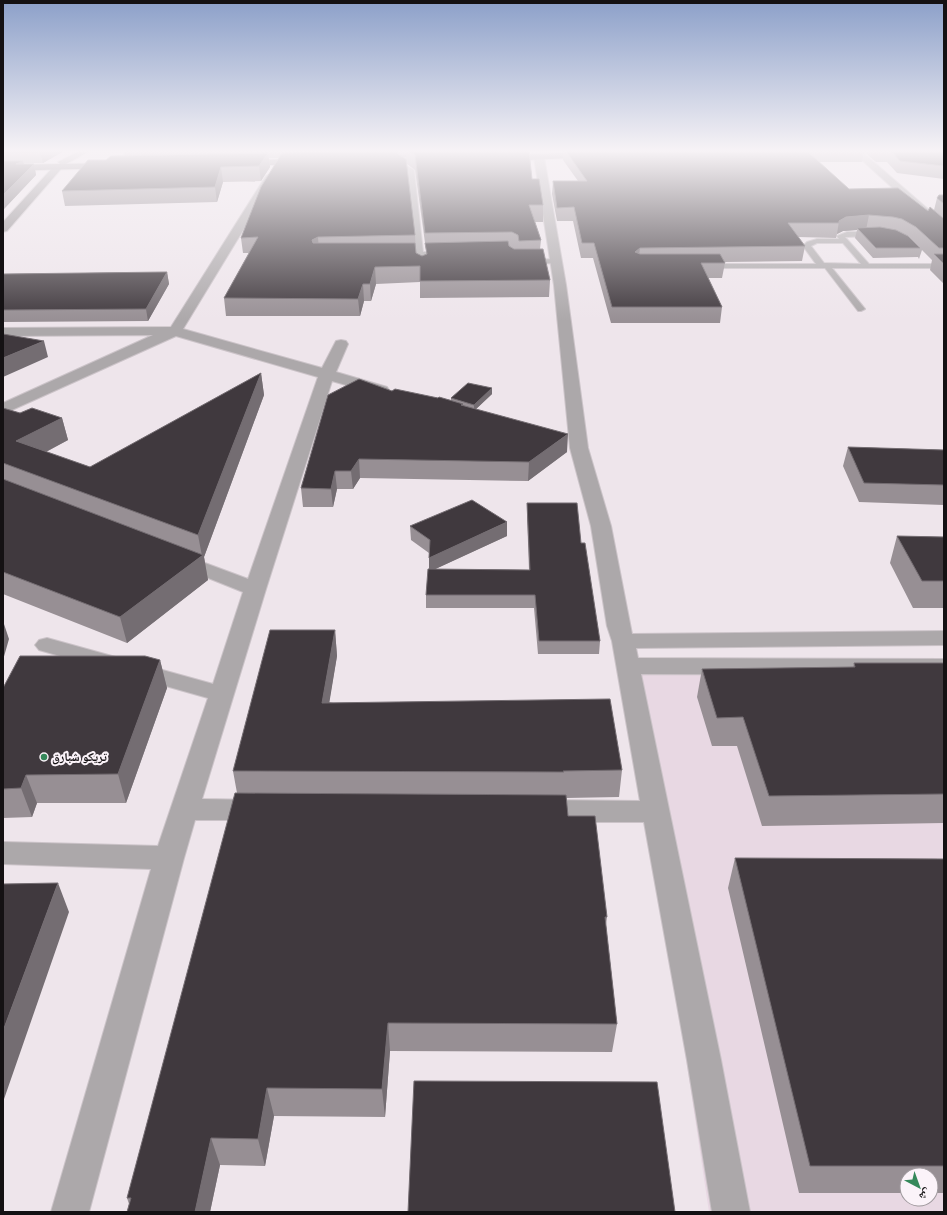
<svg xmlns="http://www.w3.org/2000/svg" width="947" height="1215" viewBox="0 0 947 1215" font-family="'Roboto Condensed','Noto Naskh Arabic',sans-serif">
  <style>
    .built { fill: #e8d8e3; fill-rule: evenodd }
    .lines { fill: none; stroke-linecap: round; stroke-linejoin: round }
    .lane-casing { stroke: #cbc3c8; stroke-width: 2 }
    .street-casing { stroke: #cbc3c8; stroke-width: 2 }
    .secondary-casing { stroke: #cbc3c8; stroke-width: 2 }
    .primary-casing { stroke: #cbc3c8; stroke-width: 2 }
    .lane { fill: #aca8aa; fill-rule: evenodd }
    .street { fill: #aca8aa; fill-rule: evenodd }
    .secondary { fill: #8e898c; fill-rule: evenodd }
    .primary { fill: #797277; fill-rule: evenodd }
    .wall { fill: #978f94; fill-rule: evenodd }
    .shaded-wall { fill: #746d72 }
    .building { fill: #40393e; stroke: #746d72 }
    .poi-dot { fill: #35885a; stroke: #fbf3f9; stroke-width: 1.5 }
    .labels { text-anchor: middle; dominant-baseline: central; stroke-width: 4; stroke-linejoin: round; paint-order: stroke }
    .poi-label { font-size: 12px; font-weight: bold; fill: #141113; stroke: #fbf3f9; text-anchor: start }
  </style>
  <rect width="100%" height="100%" fill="#eee5eb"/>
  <!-- built -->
  <path class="built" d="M3,151H444L3,160Z
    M627,666L944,667V1212H709ZM907,1175H931V1199H907Z"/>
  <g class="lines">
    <defs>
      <path id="lane" d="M401,158L404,160L405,165L414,170L423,252H443L447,254L443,256L424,257L425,264L421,266L417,264V257H403L399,255L403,253H416L408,171L399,166L398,160Z
        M847,232H872L875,234L872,236L845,237L869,264H944V268H832L865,309L861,311H858L825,268H707L703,266L707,264H816L803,246L807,242L817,239H839L837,236ZM817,243H843L861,264L824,263L811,246Z
        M556,259H559V263L528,264L524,262L528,260Z"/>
      <path id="street" d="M852,151H861L944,223V232L940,231Z
        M539,154L544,157L566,285L588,448L611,526L632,634L944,631V645L636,648L638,658L944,659V675L641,674L721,1060L750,1212H712L687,1060L644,822H537L527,818L523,811L527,804L537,800L640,801L612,641L607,626L591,526L570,448L554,285L534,157Z
        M271,173L276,176L183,329L322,368L336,341L341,340L346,341L348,344L336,372L387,387L389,390L387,393L381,395L332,381L266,589L202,799L260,800L270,803L274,810L270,817L260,820H195L184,858L89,1212H51L151,869L3,864V842L158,846L208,698L39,650L35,645L39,640L47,638L213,684L243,592L171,563L168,559L171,555L178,553L248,579L318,377L176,336L3,414V403L153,335L3,336V328L171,327L266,176Z"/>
      <path id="secondary" d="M79,151H90L66,164H60L58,162Z
        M58,164L63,167L61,169L7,231L3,232V222L55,165Z"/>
      <path id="primary" d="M436,151L441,154L439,156L369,159L364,156L369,153Z
        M594,152L599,155L597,157L500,161L495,158L500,155Z
        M306,159L309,160L311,162L309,164L240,166L235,163L240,160Z
        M112,163L117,166L115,168L3,171V165Z"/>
    </defs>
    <!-- lane casing -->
    <use href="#lane" class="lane-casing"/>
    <!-- street casing -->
    <use href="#street" class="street-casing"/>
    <!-- secondary casing -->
    <use href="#secondary" class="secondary-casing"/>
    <!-- primary casing -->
    <use href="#primary" class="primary-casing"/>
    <!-- lane -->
    <use href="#lane" class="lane"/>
    <!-- street -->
    <use href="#street" class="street"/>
    <!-- secondary -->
    <use href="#secondary" class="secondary"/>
    <!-- primary -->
    <use href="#primary" class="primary"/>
  </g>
  <!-- wall -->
  <path class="wall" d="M3,151H64L43,163H24V164H34L36,175L3,210Z
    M123,151H529L532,179L543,205V222H535L541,240L540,249L550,280L549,297L420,298V282L376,284L371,301H364L360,316H226L224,298L249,253H243L241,238L280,158H269L270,167L261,181L223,182L217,202L65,206L62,191L106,160L124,156ZM399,155H406V159ZM407,164L415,170L426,250V254L422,256L416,253L415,235Z
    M563,151H944V179L897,173L887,162H876L864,152L862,162H819L849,189L928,211L934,210L937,198L943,195L944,190V284L930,270L932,260L922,250L919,259L918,257L873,258L855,238L857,230L843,231L837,234L836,238L798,237L805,246L802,261L724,262L725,263L722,278H708L722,307L720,323H611L593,258H581L573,221H557L552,194L553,181H578L563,160Z
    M167,272L169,284L148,321L3,322V274Z
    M261,373L264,395L204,557L208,580L127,643L3,594V408L20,413L62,418L68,440L46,452L90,467Z
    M492,388V394L476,409L567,452L528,481L360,478L353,489H337L333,507H303L301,488L392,391L451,400V398Z
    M848,447L944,450V505L859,502L843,466Z
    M527,503L581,543L600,641L599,654H538L534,608H426V595L429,569V553L411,540L410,526L507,536L435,569L529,570L527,515Z
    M897,536L944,537V608H913L890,563Z
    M335,630L337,656L329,702L622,770L619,797L566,798L568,816L607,917L606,925L617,1024L612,1052L390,1051L385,1117L274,1116L265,1166L220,1165L210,1212H127L129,1204L127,1198L237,793L233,771Z
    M160,660L167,688L126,803H37L32,817L3,818V688Z
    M854,663H944V823L762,826L737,746H712L697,697L702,669L853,667Z
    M735,858L944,859V1193H931V1175H907V1193H799L728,888Z"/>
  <!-- shaded-wall -->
  <path class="shaded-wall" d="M41,151H64L43,163L40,152Z
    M268,153L270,167L261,181L259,166Z
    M23,161L26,172L34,164L36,175L3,210V195L16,164Z
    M221,167L223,182L217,202L215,187Z
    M869,215L866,230L857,228V230L843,231L837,234L839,221L846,217Z
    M318,237L319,252L314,256L312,240Z
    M640,248L638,263L635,252Z
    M375,267L376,284L371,301L370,284Z
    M167,272L169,284L148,321L146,309Z
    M363,284L364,301L360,316L358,299Z
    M44,341L48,357L3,377V358Z
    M261,373L264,395L204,557L208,580L127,643L120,617L202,556L198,535Z
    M492,388V394L474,411V405Z
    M62,418L68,440L23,464L16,441Z
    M568,434L567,452L528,481L529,462Z
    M359,459L360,478L353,489L351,471Z
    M335,471L337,489L333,507L331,489Z
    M507,522V536L429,572V558Z
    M3,621L9,639L3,660Z
    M335,630L337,656L325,729L322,703Z
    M160,660L167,688L126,803L118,774Z
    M26,775L37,803L32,817L21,788Z
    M58,883L69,912L3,1102V1031Z
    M388,1023L390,1051L385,1117L382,1089Z
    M267,1088L274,1116L265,1166L258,1139Z
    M211,1138L220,1165L210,1212H195Z"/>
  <!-- building -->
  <path class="building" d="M3,151H41L40,152L3,153Z
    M397,151L398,154L406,159L415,235L318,237L312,240L313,243H415L416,253L422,256L427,254L425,243L508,241L509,246L514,249H543L550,280L420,281V266L375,267L370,284H363L358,299L224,298L258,237L241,238L261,187L282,153Z
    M409,151H529L532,179H539L543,205H529L541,240L519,241L518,235L512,232L425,233L415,155Z
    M566,151H807L849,189L898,188L928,211L930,207L943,218H944V248H939L916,227L902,219L893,217L869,215L846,217L839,221V223H788L805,246L640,248L635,252L640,254H720L725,263H701L722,307H612L594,243H582L574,207L557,208L553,181H587Z
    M891,151H944V166L900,161Z
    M268,153L259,166L221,167L215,187L62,191L88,160H106L111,156Z
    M3,161H23L16,164H34L3,195Z
    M939,195H944V204L937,198Z
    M880,227L896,230L908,236L920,248H876L857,228Z
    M934,254H944V264Z
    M167,272L146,309L3,310V274Z
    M3,334L44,341L3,358Z
    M261,373L198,535L3,463V408L20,413L32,408L62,418L16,441L90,467Z
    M359,379L392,391L395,389L438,398L439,397L463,404L461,405L568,434L529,462L359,459L351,471H335L331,489L301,488L328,395Z
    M468,383L492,388L474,405L451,398Z
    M848,447L944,450V485L864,483Z
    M3,479L203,555L120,617L3,572Z
    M472,500L507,522L429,558L430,540L410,526Z
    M527,503H577L581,543H585L600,641H539L535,595H426L428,569L530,570Z
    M897,536L944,537V581H922Z
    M270,630H335L322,703L610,699L622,770L563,771L564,772L233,771Z
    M20,656H145L160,660L118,774L26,775L21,788L3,789V688Z
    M854,663H944V794L769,796L743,717L717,718L702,669L855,667Z
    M235,793L566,795L568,816H595L607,917H605L617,1024L388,1023L382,1089L267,1088L258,1139L211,1138L195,1212H127L131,1198H127Z
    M735,858L944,859V1166H810Z
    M58,883L3,1031V884Z
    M414,1081L657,1082L675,1212H408Z"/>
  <!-- sky -->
  <linearGradient id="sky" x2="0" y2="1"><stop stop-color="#8ca0c9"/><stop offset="0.47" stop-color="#f7f3f6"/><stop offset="1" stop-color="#f7f3f6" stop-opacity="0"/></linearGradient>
  <rect width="947" height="321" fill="url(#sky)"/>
  <!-- markers -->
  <circle class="poi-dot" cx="44" cy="757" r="4"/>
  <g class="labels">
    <!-- poi labels -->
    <g class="poi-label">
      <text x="52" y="757">تريكو شبارق</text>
    </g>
  </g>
  <!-- border -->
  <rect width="947" height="1215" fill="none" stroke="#141113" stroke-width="8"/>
  <!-- north arrow -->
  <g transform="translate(919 1187) rotate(139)"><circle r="19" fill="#fbf3f9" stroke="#9f999d"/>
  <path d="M0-3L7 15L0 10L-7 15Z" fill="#35885a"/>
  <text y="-6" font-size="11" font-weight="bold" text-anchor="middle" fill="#141113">ش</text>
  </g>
</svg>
